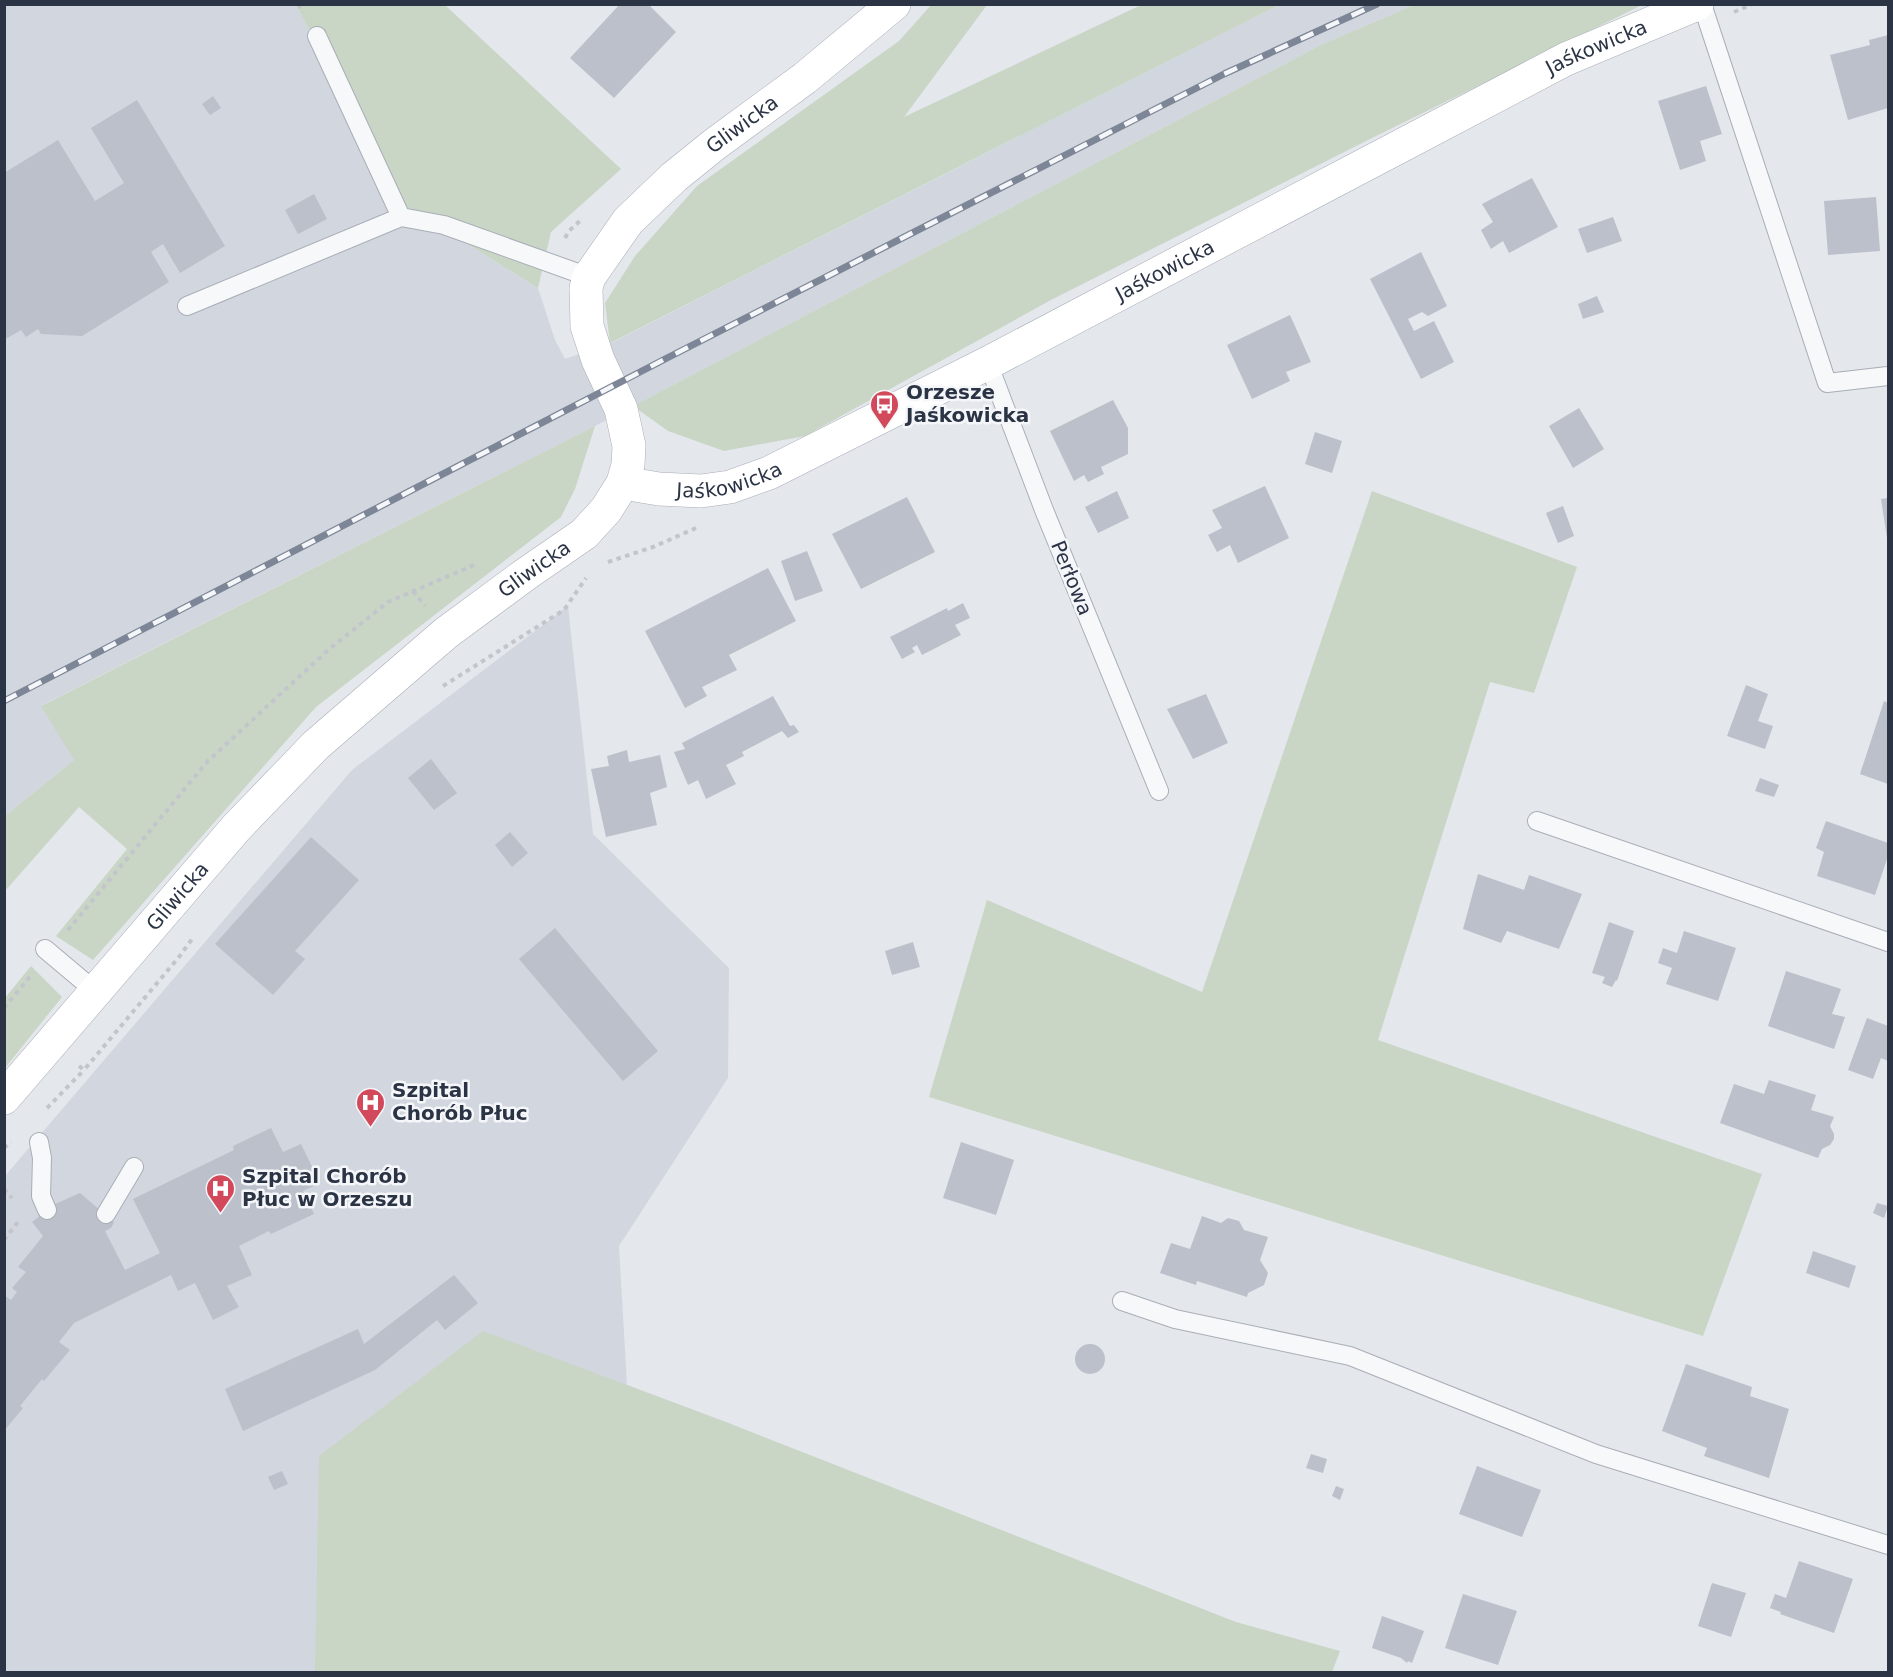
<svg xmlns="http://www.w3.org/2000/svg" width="1893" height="1677" viewBox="0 0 1893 1677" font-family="'DejaVu Sans',sans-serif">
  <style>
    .built { fill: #d2d6de }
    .green { fill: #c9d6c5 }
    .building { fill: #bbc0ca }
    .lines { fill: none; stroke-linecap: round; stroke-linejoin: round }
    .lane-casing { stroke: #a9aeb7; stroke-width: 20 }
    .secondary-casing { stroke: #a9aeb7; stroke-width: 34 }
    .path { stroke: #c2c5cb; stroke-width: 4; stroke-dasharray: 4.5 4.5; stroke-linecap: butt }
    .lane { stroke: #f7f8fa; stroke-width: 18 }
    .secondary { stroke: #fff; stroke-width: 33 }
    .rail-casing { stroke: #7d8696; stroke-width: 7 }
    .rail { stroke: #f4f6f9; stroke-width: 4.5; stroke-dasharray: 14; stroke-linecap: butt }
    .labels { text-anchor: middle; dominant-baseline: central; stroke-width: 5; stroke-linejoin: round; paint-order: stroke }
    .street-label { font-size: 20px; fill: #2b3445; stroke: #f4f6f9 }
    .poi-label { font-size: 20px; font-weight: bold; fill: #2b3445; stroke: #f4f6f9; text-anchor: start }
  </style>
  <rect width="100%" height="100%" fill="#e4e7ec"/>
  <!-- built -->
  <path class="built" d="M5,5H296L403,204L538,288L555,340L565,359L611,343L1279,5H1414L1323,44L595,426L42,705L74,760L5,816Z
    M568,606L593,834L729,968L728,1078L619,1246L627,1385L731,1424L389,1672H5V1176L352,770Z"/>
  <!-- green -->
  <path class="green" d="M932,4L987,5L904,117L1141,5H1279L610,343L605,303L635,256L697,186L899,41Z
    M296,5H445L621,169L551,232L538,288L403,204Z
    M1414,5H1642L1368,140L1049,301L805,436L724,451L668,431L633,406L1323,44Z
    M595,426L575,489L561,517L316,707L93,960L56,936L127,849L79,807L5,891V816L74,760L41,706Z
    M1372,491L1577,567L1534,693L1490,682L1378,1040L1762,1174L1703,1336L929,1097L987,900L1202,992Z
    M31,966L62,997L5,1068V998Z
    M483,1331L731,1424L1236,1622L1340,1651L1332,1672H315L319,1456Z"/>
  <!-- building -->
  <path class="building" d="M620,4H648L676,32L614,98L570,58Z
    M1888,35V108L1848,120L1830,55L1870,45L1869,40Z
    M1706,86L1722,134L1700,141L1706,161L1680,170L1658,101Z
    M213,96L221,108L210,115L202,104Z
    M137,100L225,246L180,273L163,244L151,252L169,282L82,336L41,334L38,329L26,337L21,330L4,340V173L58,140L95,201L124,183L91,128Z
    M1532,178L1558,227L1509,253L1503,241L1491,249L1481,230L1493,222L1482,204Z
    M314,194L327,219L298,234L285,210Z
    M1876,197L1880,251L1828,255L1824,201Z
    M1613,217L1622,241L1587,253L1578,229Z
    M1421,252L1447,306L1428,316L1422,312L1408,319L1414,331L1434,321L1454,362L1421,379L1370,279Z
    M1597,296L1604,312L1583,319L1578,304Z
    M1290,315L1311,362L1286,372L1290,381L1252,399L1227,345Z
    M1113,400L1128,428V454L1101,467L1104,474L1088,482L1084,475L1074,481L1050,431Z
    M1579,408L1604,449L1573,468L1549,426Z
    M1315,432L1342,441L1332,473L1305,464Z
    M1265,486L1289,538L1238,563L1230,545L1217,552L1208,535L1222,528L1212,510Z
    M1117,491L1129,518L1098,533L1085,507Z
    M907,497L935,552L861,589L832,534Z
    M1888,498V538H1887L1881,499Z
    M1563,506L1574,536L1558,543L1546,513Z
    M807,551L823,591L795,601L781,561Z
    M768,568L796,621L729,655L737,670L702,687L707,696L685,708L645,631Z
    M963,603L970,618L955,625L961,635L922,655L917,645L912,648L915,652L902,659L890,637L947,608L948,611Z
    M1746,685L1768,694L1758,721L1773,726L1765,749L1727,736Z
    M1206,694L1228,743L1193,759L1167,709Z
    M773,696L790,726L794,725L799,732L788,738L782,731L742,752L744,756L726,765L736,784L706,799L698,780L688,785L674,752L685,749L682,743Z
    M1884,701L1888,703V784L1860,774Z
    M627,750L629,762L660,755L667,787L650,793L657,825L606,837L591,769L609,766L607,756Z
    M431,759L457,793L434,810L408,778Z
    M1760,778L1779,785L1774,797L1755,791Z
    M1826,821L1888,843V856L1875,895L1817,876L1824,852L1816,848Z
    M510,832L528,853L512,867L495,845Z
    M311,837L359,880L295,951L305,959L273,995L215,944Z
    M1478,874L1524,890L1529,875L1582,894L1559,949L1507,931L1501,943L1463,929Z
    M1609,922L1634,931L1617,981L1616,980L1612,987L1602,983L1605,977L1592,973Z
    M555,928L658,1051L623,1081L519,959Z
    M1684,931L1736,948L1718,1001L1666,984L1672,968L1658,963L1663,948L1677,953Z
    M913,942L920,967L892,975L885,951Z
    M1786,971L1841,989L1832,1014L1845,1017L1834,1049L1768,1026Z
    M1867,1018L1888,1026V1061L1881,1058L1873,1079L1848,1070Z
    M1769,1080L1816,1095L1811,1110L1834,1117L1830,1126L1834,1134V1139L1830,1145L1822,1149L1818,1158L1720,1123L1734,1084L1764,1094Z
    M271,1128L283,1152L301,1144L320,1183L303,1191L314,1214L271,1234L269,1231L239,1246L252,1275L227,1286L239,1307L213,1320L195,1283L178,1291L171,1275L74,1323L59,1342L70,1350L44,1381L42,1379L20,1406L23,1408L4,1431V1301L6,1299L4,1295L11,1300L17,1292L12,1288L26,1272L18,1267L43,1236L32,1222L55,1204L80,1193L114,1222L111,1228L105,1231L125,1270L160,1253L133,1199L234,1150L233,1146Z
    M961,1142L1014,1160L996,1215L943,1198Z
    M1877,1203L1888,1206L1884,1218L1873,1213Z
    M1202,1216L1221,1223L1228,1218L1239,1221L1244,1230L1268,1237L1260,1260L1268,1273L1264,1285L1248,1293L1247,1297L1197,1281L1196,1285L1160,1273L1171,1243L1190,1249Z
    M1813,1251L1856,1266L1849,1288L1806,1273Z
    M454,1275L478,1303L445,1330L437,1320L375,1370L243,1431L225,1389L358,1329L364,1344Z
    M1075 1359a15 15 0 1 1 30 0a15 15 0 1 1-30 0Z
    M1686,1364L1752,1387L1750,1396L1789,1409L1769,1478L1704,1456L1707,1448L1662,1431Z
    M1311,1454L1327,1459L1323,1473L1306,1468Z
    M1477,1466L1541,1490L1522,1537L1459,1514Z
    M282,1471L288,1484L274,1490L268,1477Z
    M1336,1486L1344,1489L1340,1500L1332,1496Z
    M1799,1561L1853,1579L1834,1633L1780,1614L1781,1612L1770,1608L1775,1594L1786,1598Z
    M1712,1583L1746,1593L1731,1637L1698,1626Z
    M1463,1594L1517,1611L1498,1665L1445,1648Z
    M1382,1616L1424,1631L1412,1663L1408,1661L1407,1663L1401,1658L1372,1648Z"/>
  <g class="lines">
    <defs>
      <path id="lane" d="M1702,4L1827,383L1888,376
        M317,36L401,217
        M187,306L401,217L444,225L589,277
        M988,363L1044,510L1159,791
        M1537,821L1888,942
        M45,949L95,991
        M39,1142L42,1158L41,1196L47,1210
        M106,1214L134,1167
        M1122,1301L1175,1319L1350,1356L1596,1454L1888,1545"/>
      <g id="secondary">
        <path id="s1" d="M623,483L659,489L701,491L730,487L769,473L988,363L1566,59L1697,4"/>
        <path id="s2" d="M4,1098L236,828L316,745L446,633L526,574L584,534L606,510L623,483L628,465L629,446L621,409L598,360L587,326L586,288L589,277L628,221L674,177L715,144L805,78L894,4"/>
      </g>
    </defs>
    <!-- lane casing -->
    <use href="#lane" class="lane-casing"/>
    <!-- secondary casing -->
    <use href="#secondary" class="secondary-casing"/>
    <!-- path -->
    <path class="path" d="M298,4L303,12
      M1734,12L1753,4
      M565,238L569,231L582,219
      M608,562L653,547L696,528
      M413,591L425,606
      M443,686L564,610L586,578
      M68,930L207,762L328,650L388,602L474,565
      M4,1008L33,973
      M79,1066L84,1070L179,957L192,939
      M47,1108L84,1070
      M4,1148L11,1142
      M4,1189L12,1198
      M4,1240L18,1222V1218"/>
    <!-- lane -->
    <use href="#lane" class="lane"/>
    <!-- secondary -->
    <use href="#secondary" class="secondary"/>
    <defs>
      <path id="rail" d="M4,701L669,357L1224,74L1377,4"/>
    </defs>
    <!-- rail casing -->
    <use href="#rail" class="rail-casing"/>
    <!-- rail -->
    <use href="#rail" class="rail"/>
  </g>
  <!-- icons -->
  <defs>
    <symbol id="bus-pin" viewBox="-11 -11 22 30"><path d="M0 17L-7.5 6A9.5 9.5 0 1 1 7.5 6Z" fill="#d1495b" stroke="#f4f6f9"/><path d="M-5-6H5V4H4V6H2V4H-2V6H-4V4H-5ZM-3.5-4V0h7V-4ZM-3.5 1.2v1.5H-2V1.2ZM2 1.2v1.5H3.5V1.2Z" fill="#fff"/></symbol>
    <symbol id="hospital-pin" viewBox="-11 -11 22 30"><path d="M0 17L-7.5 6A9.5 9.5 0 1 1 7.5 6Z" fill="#d1495b" stroke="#f4f6f9"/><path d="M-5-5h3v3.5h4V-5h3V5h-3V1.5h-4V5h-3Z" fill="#fff"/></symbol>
  </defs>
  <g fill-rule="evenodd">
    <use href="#bus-pin" x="868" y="388" width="33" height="45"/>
    <use href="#hospital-pin" x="354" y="1086" width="33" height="45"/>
    <use href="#hospital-pin" x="204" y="1172" width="33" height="45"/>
  </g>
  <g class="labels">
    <!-- street labels -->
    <g class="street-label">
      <text stroke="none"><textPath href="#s1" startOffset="1080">Jaśkowicka</textPath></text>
      <text stroke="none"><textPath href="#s2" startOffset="1310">Gliwicka</textPath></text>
      <text stroke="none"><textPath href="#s1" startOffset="594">Jaśkowicka</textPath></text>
      <text stroke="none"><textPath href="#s1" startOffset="108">Jaśkowicka</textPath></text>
      <text stroke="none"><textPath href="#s2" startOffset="752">Gliwicka</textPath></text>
      <text transform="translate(1072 578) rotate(68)">Perłowa</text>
      <text stroke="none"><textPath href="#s2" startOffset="266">Gliwicka</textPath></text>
    </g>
    <!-- poi labels -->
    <g class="poi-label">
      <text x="906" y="392">Orzesze<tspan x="906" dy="23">Jaśkowicka</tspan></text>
      <text x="392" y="1090">Szpital<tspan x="392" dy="23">Chorób Płuc</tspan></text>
      <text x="242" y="1176">Szpital Chorób<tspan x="242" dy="23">Płuc w Orzeszu</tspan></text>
    </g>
  </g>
  <!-- border -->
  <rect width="1893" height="1677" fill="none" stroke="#2b3445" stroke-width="12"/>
</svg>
